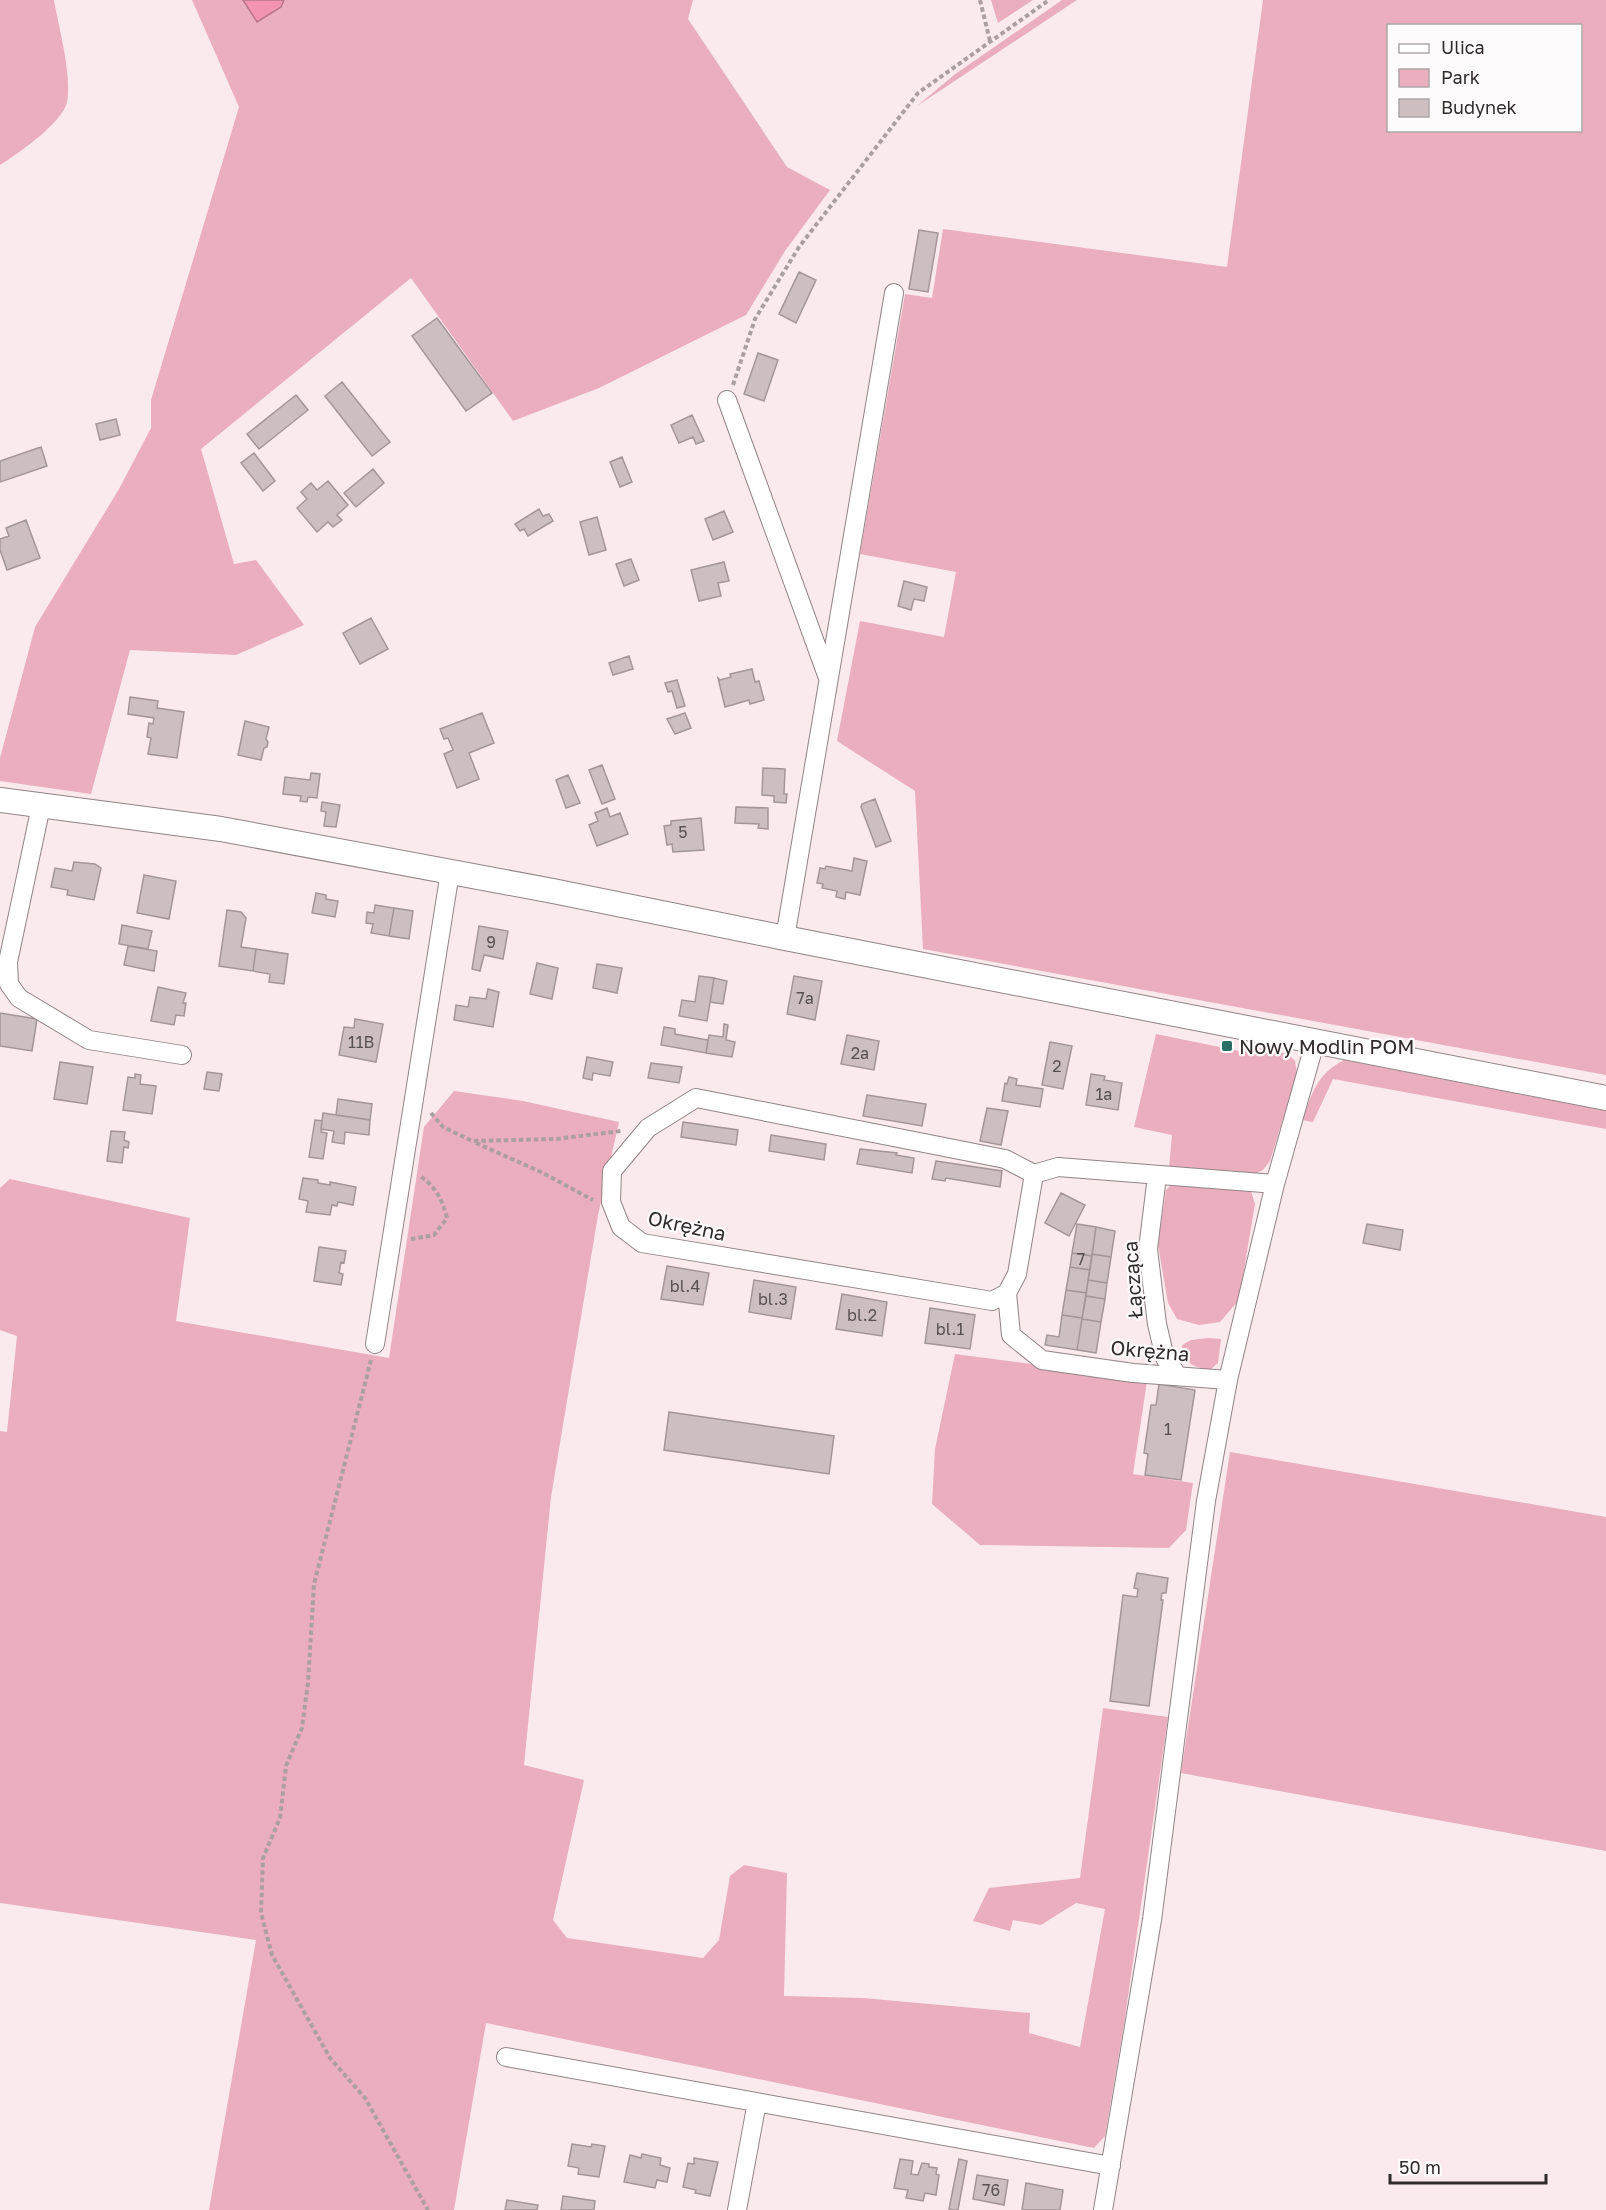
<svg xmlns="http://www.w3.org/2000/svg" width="1606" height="2210" viewBox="0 0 1606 2210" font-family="'Golos Text',sans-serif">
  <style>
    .green { fill: #ebaebe; fill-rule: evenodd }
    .water { fill: #f395b1; stroke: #b97589; stroke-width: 1.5 }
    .building { fill: #cdbec1; stroke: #a49599; stroke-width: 1.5 }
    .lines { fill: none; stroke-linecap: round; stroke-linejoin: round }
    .minor-casing { stroke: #918386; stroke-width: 20 }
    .tertiary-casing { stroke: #918386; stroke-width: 26 }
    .path { stroke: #ab9fa2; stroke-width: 4; stroke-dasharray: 4.5 3; stroke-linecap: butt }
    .minor { stroke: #fff; stroke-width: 18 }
    .tertiary { stroke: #fff; stroke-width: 24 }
    .poi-dot { fill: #296f64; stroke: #fefbfc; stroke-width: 2 }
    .labels { text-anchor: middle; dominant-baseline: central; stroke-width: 4.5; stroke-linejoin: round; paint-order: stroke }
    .number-label { font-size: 16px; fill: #585051 }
    .poi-label { font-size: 20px; fill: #312b2c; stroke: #fefbfc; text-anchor: start }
    .street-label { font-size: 20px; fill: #312b2c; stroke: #fefbfc }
  </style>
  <rect width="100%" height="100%" fill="#faeaee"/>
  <!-- green -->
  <path class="green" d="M0,0H54C59,29 72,74 67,102C63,122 18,154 0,165Z
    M192,0H243L257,22L281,7L284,0H693L688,19L787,167L830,190L785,251L746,315L599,388L513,421L411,278L201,449L234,564L256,560L304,625L236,655L130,650L91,794L0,781V758L35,627L119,489L151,428V400L239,107Z
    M991,0H1033L998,23Z
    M1062,0H1077L917,106L954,75Z
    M1263,0H1606V1075L923,949L915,791L837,741L860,621L944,637L956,572L860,554L905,294L932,298L943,229L1227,267ZM1388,26H1580V130H1388Z
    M1156,1034L1244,1052L1246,1046L1288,1054L1295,1061L1297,1073L1270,1161L1263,1170L1253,1175L1169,1168L1172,1135L1134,1127Z
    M1344,1060L1606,1111V1129L1333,1079L1313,1122L1302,1120C1313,1092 1316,1075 1344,1060Z
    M454,1091L523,1101L619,1122L598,1215L551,1497L524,1765L584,1780L553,1920L567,1938L703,1958L719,1940L730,1876L744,1865L787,1873L784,1996L863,1998L1030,2013L1029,2033L1080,2047L1105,1909L1076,1903L1041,1925L1013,1920L1010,1931L973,1921L989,1888L1080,1878L1103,1708L1168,1717L1124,2024L1105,2136L1094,2148L486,2023L454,2210H209L256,1940L0,1903V1431L7,1432L17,1336L0,1330V1188L10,1179L190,1218L176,1321L389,1358L424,1127Z
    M1172,1184L1251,1191L1255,1204L1239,1300L1220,1322L1199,1325L1177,1319L1168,1303L1158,1245L1166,1190Z
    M1208,1338L1221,1339L1218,1363L1210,1370C1192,1366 1185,1365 1182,1345L1191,1340Z
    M955,1354L1139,1378L1147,1381L1133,1474L1193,1483L1186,1530L1169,1548L980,1545L932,1504L935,1449Z
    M1230,1452L1606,1517V1851L1181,1773Z"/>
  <!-- water -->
  <path class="water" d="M243,0H284L281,7L257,22Z"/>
  <!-- building -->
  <path class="building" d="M919,230L938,233L928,292L909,289Z
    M799,272L816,280L796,323L779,314Z
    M437,318L492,393L466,411L412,336Z
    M758,353L778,360L764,401L744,394Z
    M342,382L390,442L372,456L325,396Z
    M296,395L308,410L259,449L247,434Z
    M692,415L704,441L696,444L693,437L679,443L671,425Z
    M116,419L120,435L100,440L96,424Z
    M41,447L47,466L0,482V461Z
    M254,453L275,481L263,491L241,463Z
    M622,457L632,482L620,487L610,462Z
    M373,469L384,483L356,507L344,493Z
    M328,481L348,505L337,515L342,520L333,527L328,522L317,532L297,508L307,499L301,492L311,483L317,490Z
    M539,509L543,516L549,514L553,521L528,536L524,529L520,531L515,524Z
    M724,511L733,532L713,540L705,519Z
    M597,517L606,550L589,555L580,522Z
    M26,520L40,558L7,570L0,550V539L9,536L6,528Z
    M631,559L639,580L624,586L616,564Z
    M724,562L729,581L718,583L721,596L699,601L691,570Z
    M904,581L927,587L924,601L914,599L911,610L898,606Z
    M371,618L388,649L360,664L343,633Z
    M629,656L633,669L613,675L609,663Z
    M752,669L755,682L759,681L764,700L750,704L749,700L725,707L718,678L720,680L731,677L730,674Z
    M677,680L685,706L677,708L672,691L668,692L665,683Z
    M130,697L158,701L157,708L184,712L177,758L148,754L151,738L147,737L149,723L153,724L154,718L128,714Z
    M482,713L494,743L469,753L479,779L457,788L444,754L453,750L448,738L444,739L440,729Z
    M685,713L691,728L675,734L667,719Z
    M245,721L269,727L266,739L268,742L267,747L264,748L261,760L238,755Z
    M602,765L615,799L602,804L589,770Z
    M763,768L785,769L784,794H787L786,803L774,802V796L762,795Z
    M311,773L320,774L317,798L308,797L307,802L300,801L301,796L283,794L285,777L310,780Z
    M568,775L580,803L566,808L556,780Z
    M875,799L891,841L876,847L861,807L862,804Z
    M322,802L340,805L336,827L324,826L326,812L321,811Z
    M736,807L768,808V829L758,828L759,824L735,823Z
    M607,808L610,817L620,813L628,834L597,846L589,825L598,821L595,813Z
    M701,818L704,850L673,852L672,844L667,845L664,826L671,825V821Z
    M854,858L867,861L860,895L846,892L845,899L836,897L837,891L822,888L823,884L817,883L820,868L825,869L826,866L852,871Z
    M74,862L95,864L101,868L94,900L67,895L68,890L51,887L55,868L72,871Z
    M144,875L176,881L169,919L137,913Z
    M316,893L326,895V899L338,901L335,917L312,913Z
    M375,905L394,908L389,936L371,933L373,924L366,923L367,912L374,913Z
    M394,908L413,911L409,939L389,936Z
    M227,910L241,912L246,918L241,947L256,949L253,971L219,966Z
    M122,925L152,931L148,949L119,944Z
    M479,926L508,931L503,959L484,955L480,971L472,969Z
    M128,946L157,951L154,971L124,965Z
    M256,949L288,954L284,984L269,982L270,974L253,971Z
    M537,963L558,968L552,999L530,994Z
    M597,964L622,968L617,993L593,988Z
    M699,976L714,978L707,1021L679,1016L682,1000L695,1002Z
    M794,976L822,981L815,1020L787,1014Z
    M714,978L727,981L723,1004L710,1002Z
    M158,987L186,993L183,1003H186L184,1016L176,1015L174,1025L151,1021Z
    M488,989L499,992L493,1027L454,1020L456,1005L468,1007L470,997L486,999Z
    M0,1013L37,1019L32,1051L0,1046Z
    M355,1019L383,1024L376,1062L339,1055L344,1027L354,1028Z
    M724,1024L728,1025L726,1040L735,1042L732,1057L706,1053L709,1035L723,1037Z
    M664,1027L675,1029V1034L708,1040L706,1053L661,1045Z
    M847,1035L879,1041L874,1070L841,1064Z
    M1050,1042L1072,1046L1063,1089L1042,1085Z
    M587,1057L613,1062L610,1076L593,1073L592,1080L583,1078Z
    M60,1062L93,1067L87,1104L54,1099Z
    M651,1063L682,1067L679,1083L648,1078Z
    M207,1072L222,1074L219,1091L204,1089Z
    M135,1074L141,1075L140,1084L156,1086L152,1114L123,1110L128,1077L135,1078Z
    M1091,1074L1105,1076L1104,1080L1122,1083L1118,1110L1086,1105Z
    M1009,1077L1017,1079L1016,1085L1043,1089L1040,1107L1002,1101L1005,1083L1007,1084Z
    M867,1095L926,1104L922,1126L863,1116Z
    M338,1099L372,1104L370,1120L336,1115Z
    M987,1108L1008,1111L1001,1145L980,1141Z
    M323,1113L370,1120L369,1135L345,1132L344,1144L332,1142L334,1131L321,1129Z
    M315,1120L322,1121L321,1132L327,1133L323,1159L309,1157Z
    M683,1122L738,1130L736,1145L681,1137Z
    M111,1131L125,1132L124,1140L129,1142L128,1148L124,1147L122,1163L107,1161Z
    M771,1135L826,1144L824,1160L769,1151Z
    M860,1149L897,1153L896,1155L914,1158L912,1173L857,1164Z
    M936,1161L1002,1171L1000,1187L946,1178L945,1181L932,1179Z
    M303,1178L318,1180V1183L330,1185V1182L356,1187L353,1205L338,1202L337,1206L332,1205L330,1215L306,1212L308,1201L299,1199Z
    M1061,1193L1085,1205L1069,1236L1045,1223Z
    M1077,1224L1096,1227L1092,1256L1072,1253Z
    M1367,1224L1403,1230L1400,1250L1363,1243Z
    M1096,1227L1115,1231L1111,1257L1092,1254Z
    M319,1247L346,1251L344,1263L341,1262L339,1273L343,1274L341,1285L314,1281Z
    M1072,1253L1092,1256L1090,1270L1070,1267Z
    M1092,1254L1111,1257L1107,1283L1088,1280Z
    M667,1266L709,1273L703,1305L661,1299Z
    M1070,1267L1090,1270L1086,1293L1066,1290Z
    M754,1280L796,1287L791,1319L749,1312Z
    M1088,1280L1107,1283L1105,1299L1086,1296Z
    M1066,1290L1086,1293L1082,1318L1062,1315Z
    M842,1294L887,1302L882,1336L836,1329Z
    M1086,1296L1105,1299L1101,1322L1082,1319Z
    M930,1308L975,1315L970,1349L925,1343Z
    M1062,1315L1082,1318L1077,1350L1045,1345L1047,1335L1059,1337Z
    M1082,1319L1101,1322L1096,1353L1077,1350Z
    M1159,1384L1195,1390L1181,1480L1145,1475L1148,1454L1144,1453L1151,1405H1156Z
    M669,1412L834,1436L829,1474L664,1450Z
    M1137,1573L1168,1578L1166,1593H1162L1161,1600H1163L1149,1706L1110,1701L1123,1595L1137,1597L1138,1589L1134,1588Z
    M572,2144L591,2147L592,2144L605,2146L599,2177L578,2174L579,2168L568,2166Z
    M642,2154L661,2158L660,2165L670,2168L667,2182L657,2180L655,2188L624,2182L630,2155L641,2158Z
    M694,2158L718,2162L710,2196L695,2193L696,2190L683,2187L688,2163L694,2164Z
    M900,2159L913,2161L911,2174L918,2175L922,2163L929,2164V2167L937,2168L936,2174L939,2175L936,2195L925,2193L923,2201L906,2198L908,2190L894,2188Z
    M959,2159L967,2161L958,2210H953L949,2209Z
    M977,2175L1008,2180L1004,2205L973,2199Z
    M1026,2183L1063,2190L1060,2210H1022Z
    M563,2196L595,2201L594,2210H561Z
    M507,2200L538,2205L537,2210H505Z"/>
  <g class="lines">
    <defs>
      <path id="minor" d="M727,400L828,678
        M41,806L8,962L9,984L19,998L89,1040L182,1055
        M785,938L894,293
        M1034,1174L1017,1274L1007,1293L992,1301L642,1243L621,1227L611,1202L612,1171L648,1128L696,1098L1005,1159L1034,1174L1058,1167L1275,1184
        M1157,1176L1148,1249L1157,1324L1165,1358L1178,1376
        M1007,1293L1011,1335L1042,1360L1133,1373L1228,1380
        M375,1344L450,872
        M506,2057L1111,2166
        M737,2210L757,2102
        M1103,2210L1152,1920L1206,1501L1228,1380L1275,1184L1315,1042"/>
      <path id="tertiary" d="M0,800L221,829L553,891L785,938L1606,1098"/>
    </defs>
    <!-- minor casing -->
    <use href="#minor" class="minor-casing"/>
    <!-- tertiary casing -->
    <use href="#tertiary" class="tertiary-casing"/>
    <!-- path -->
    <path class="path" d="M980,0L990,41
      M733,385L755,319L799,247L918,93L1049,0
      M431,1113L443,1127L472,1141L556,1139L621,1131
      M476,1143L541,1172L593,1200
      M411,1239L434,1235L447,1218C442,1199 436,1187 420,1176
      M371,1360L314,1584L308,1683L302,1728L286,1766L280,1818L263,1858L261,1913L272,1955L330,2058L365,2098L428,2210"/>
    <!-- minor -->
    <use href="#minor" class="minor"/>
    <!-- tertiary -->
    <use href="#tertiary" class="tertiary"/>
  </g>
  <!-- markers -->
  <rect class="poi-dot" x="1221" y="1040" width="12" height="12" rx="3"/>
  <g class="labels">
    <!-- number labels -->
    <g class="number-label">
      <text x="683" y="832">5</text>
      <text x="491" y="942">9</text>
      <text x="805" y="998">7a</text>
      <text x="361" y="1042">11B</text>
      <text x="860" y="1053">2a</text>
      <text x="1057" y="1066">2</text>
      <text x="1104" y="1094">1a</text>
      <text x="1081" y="1259">7</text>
      <text x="685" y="1286">bl.4</text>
      <text x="773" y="1299">bl.3</text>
      <text x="862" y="1315">bl.2</text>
      <text x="950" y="1329">bl.1</text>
      <text x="1168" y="1429">1</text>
      <text x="991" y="2190">76</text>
    </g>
    <!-- poi labels -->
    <g class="poi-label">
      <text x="1239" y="1046">Nowy Modlin POM</text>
    </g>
    <!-- street labels -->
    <g class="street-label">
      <text transform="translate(687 1225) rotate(12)">Okrężna</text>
      <text transform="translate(1132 1280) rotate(-94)">Łącząca</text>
      <text transform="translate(1150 1350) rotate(5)">Okrężna</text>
    </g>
  </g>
  <!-- legend -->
  <rect x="1387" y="24" width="195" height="108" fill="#fefbfc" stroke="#aca8a9" stroke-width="1.5"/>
  <rect x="1399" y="44" width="30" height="9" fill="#ffffff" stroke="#aca8a9" stroke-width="1.5"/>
  <text x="1441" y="54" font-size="18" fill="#312b2c">Ulica</text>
  <rect x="1399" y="69" width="30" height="18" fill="#ebaebe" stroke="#aca8a9" stroke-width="1.5"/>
  <text x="1441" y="84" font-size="18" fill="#312b2c">Park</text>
  <rect x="1399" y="99" width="30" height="18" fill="#cdbec1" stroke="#aca8a9" stroke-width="1.5"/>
  <text x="1441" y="114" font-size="18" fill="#312b2c">Budynek</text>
  <!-- scale -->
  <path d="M1390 2174v9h156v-9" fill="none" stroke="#312b2c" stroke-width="3"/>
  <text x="1399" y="2174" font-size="18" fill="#312b2c" stroke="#fefbfc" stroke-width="4.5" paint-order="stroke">50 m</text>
</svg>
